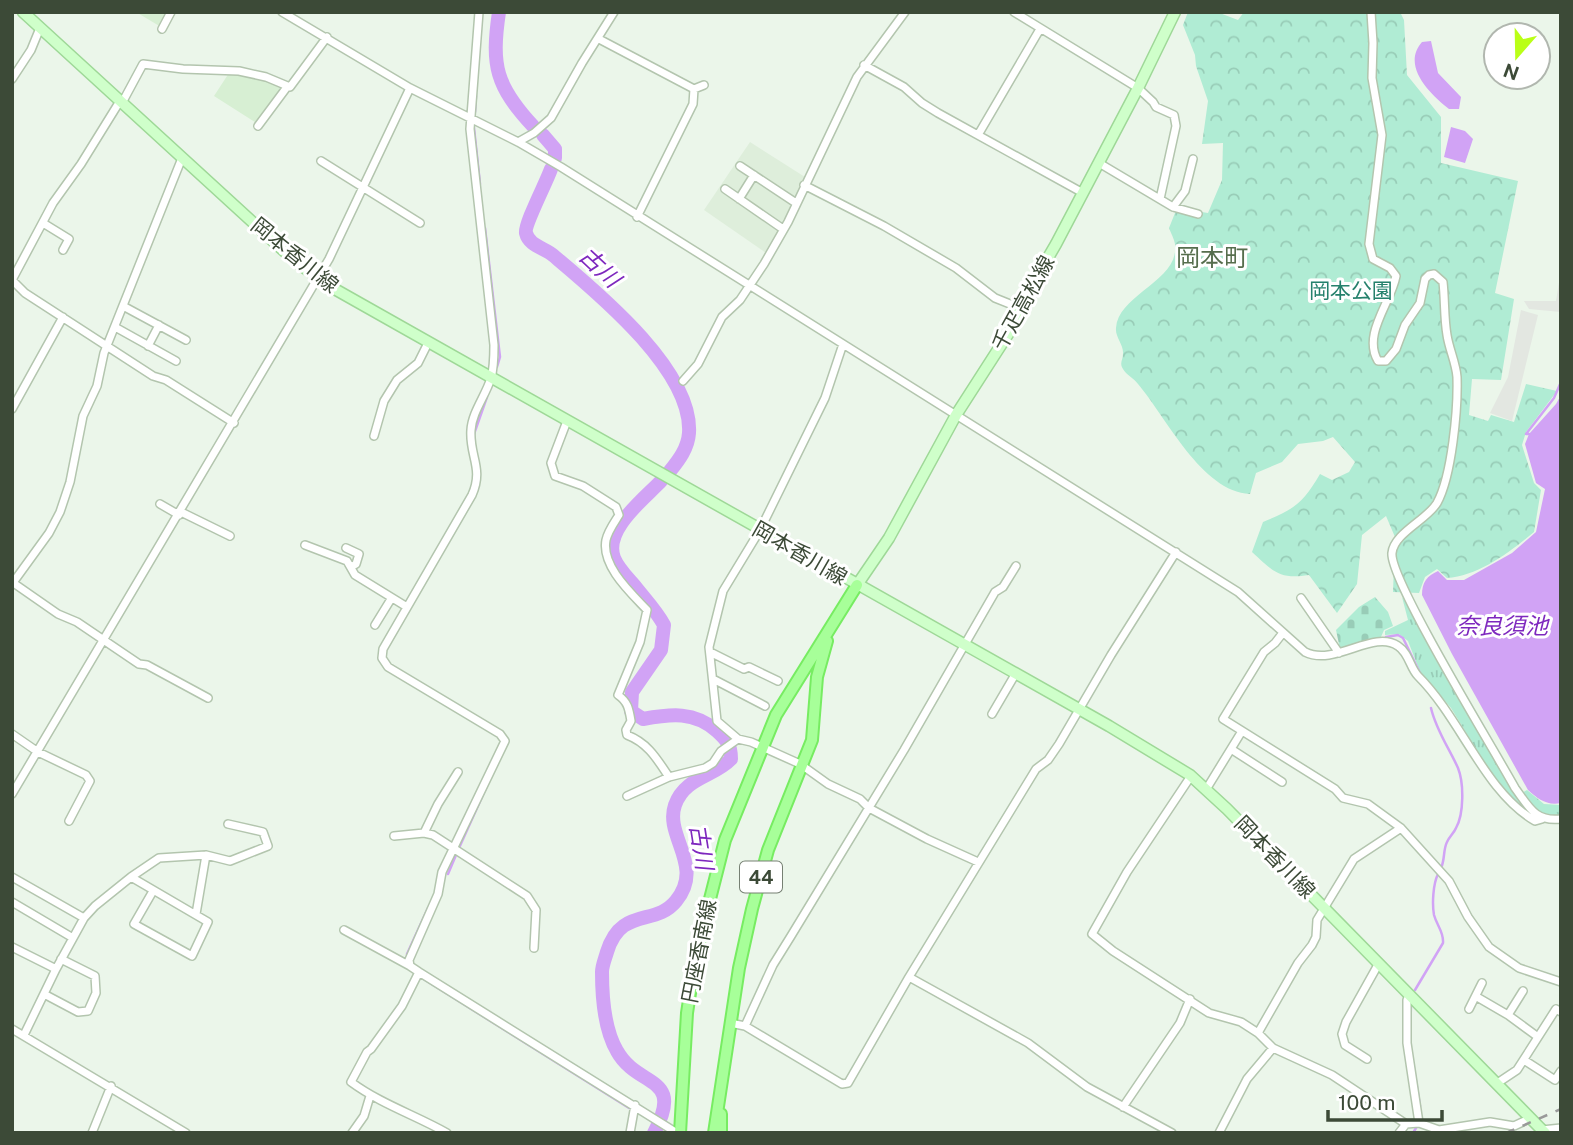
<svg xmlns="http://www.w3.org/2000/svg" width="1573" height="1145" viewBox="0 0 1573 1145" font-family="'Public Sans','Noto Sans JP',sans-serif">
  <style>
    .residential { fill: #deeedb }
    .education { fill: #d7efd3 }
    .grass { fill: url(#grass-tufts) }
    .forest { fill: url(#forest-crowns) }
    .cemetery { fill: url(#cemetery-stones) }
    .parking { fill: #e3e7e1 }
    .water { fill: #d1a3f5 }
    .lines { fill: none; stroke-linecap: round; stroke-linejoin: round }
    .stream { stroke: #d1a3f5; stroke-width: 2.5 }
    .river { stroke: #d1a3f5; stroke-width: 14 }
    .street-casing { stroke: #b3c5ae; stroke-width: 10 }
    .secondary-casing { stroke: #9ed897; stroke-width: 13 }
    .primary-casing { stroke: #77ec62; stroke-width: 14 }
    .street { stroke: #fff; stroke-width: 7 }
    .secondary { stroke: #cfffca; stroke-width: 10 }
    .primary { stroke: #a7ff99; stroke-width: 10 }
    .rail { stroke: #999; stroke-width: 2.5; stroke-dasharray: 9 9; stroke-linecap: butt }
    .labels { text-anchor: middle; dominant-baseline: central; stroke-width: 6; stroke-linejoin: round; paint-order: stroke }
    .shield { fill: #fff; stroke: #768073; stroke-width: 2 }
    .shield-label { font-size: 19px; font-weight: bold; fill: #3c4a37 }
    .street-label { font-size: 21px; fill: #3c4a37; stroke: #fff }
    .park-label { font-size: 21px; fill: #25816c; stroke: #fff }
    .water-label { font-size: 23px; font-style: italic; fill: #7e28be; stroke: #fff }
    .quarter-label { font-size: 24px; fill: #566e4d; stroke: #fff }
  </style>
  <defs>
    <pattern id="grass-tufts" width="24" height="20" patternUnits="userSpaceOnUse" patternTransform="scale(1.75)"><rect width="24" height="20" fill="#b0ecd4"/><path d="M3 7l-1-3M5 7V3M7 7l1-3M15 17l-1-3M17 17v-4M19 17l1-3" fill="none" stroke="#98ccb7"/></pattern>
    <pattern id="forest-crowns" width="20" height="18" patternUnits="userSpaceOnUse" patternTransform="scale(1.75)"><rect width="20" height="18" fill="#b0ecd4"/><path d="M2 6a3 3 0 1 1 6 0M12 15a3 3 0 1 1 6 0" fill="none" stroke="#98ccb7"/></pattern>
    <pattern id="cemetery-stones" width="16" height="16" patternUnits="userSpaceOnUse" patternTransform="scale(1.75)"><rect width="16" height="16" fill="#b0ecd4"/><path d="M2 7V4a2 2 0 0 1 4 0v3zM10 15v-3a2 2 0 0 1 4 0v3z" fill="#98ccb7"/></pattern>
  </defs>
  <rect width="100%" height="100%" fill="#ebf6ea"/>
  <!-- residential -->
  <path class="residential" d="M750,142L805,177L786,218L766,253L704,210Z"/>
  <!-- education -->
  <path class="education" d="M136,12H169L161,27Z
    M229,73L261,77L285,88L258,124L214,96Z"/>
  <!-- grass -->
  <path class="grass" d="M1402,597L1419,622L1518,800L1535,817L1515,806L1498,785L1451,708L1420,672L1408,641L1399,634L1385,635V631L1408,620Z
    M1527,790L1544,804L1561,805V817C1542,819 1533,807 1522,793Z"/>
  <!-- forest -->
  <path class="forest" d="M1188,12H1217L1238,20L1244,12H1400L1404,20L1407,75L1441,117V163L1518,181L1495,293L1514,299L1501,380L1472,379L1469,415L1488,421L1491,415L1514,422L1526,384L1557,391L1526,432L1522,445L1534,483L1541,490L1534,532C1510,552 1479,576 1447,578L1437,569L1425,577L1419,593L1393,592L1395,537L1386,516L1362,535L1357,584L1337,613L1309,575C1279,580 1273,571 1252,552L1263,522C1295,509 1303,503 1320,474L1332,480L1349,472L1355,462L1333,437L1323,441L1298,444L1282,462L1256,473L1250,494C1202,492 1166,417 1138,384C1134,378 1126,375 1123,369C1119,363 1123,360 1123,354C1124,345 1115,337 1116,328C1118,294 1180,281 1175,244C1174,239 1171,233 1169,228L1177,208L1208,213L1222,180L1223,143L1202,144L1208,101L1196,66L1195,55L1183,25Z"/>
  <!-- cemetery -->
  <path class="cemetery" d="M1375,597L1388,612L1393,626L1384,630L1381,637L1340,649L1336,630L1359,607Z"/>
  <!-- parking -->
  <path class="parking" d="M1561,270V312L1529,309L1524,301H1556Z
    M1521,310L1538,315L1512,421L1490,413L1508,377Z"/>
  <!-- water -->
  <path class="water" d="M1431,41L1438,73L1461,97L1459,109H1449C1430,94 1401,66 1422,42Z
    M1451,127L1465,131L1473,139L1465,163L1444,157Z
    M1561,395V803C1547,806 1538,799 1528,790L1452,654L1422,595C1422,582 1427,576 1438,571L1447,580H1464L1512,553L1536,532L1545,489L1536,483L1525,444L1529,434L1556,404Z"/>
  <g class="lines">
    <!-- stream -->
    <path class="stream" d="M475,112L476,96
      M474,128L480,184
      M485,228L500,357L497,367
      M474,434L487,397
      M1529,434H1526L1554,398L1561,382
      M1386,637L1398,635L1403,638L1420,673
      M1431,708C1436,730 1449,748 1458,768C1464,783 1464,814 1456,828C1454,833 1449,837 1447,842C1443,850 1445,860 1441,868
      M459,848L486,788
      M448,874L456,855
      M407,954L428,908
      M422,978L629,1108
      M1415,990L1443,943C1444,932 1437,926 1434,915C1432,904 1433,884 1438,874
      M1410,1036L1411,1005
      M1411,1050L1420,1106
      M1413,1133L1416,1128"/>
    <!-- river -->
    <path class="river" d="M499,12C491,66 496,86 533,126
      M543,135L555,149V158
      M551,169C547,181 524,225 526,233C529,246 545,248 554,256C598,293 693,371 689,433C688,448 679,460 670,471
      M654,1133C685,1074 638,1089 617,1051C604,1029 602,997 602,972C602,966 605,959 607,952C621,906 655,927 676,901C705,866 664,836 675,805C685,777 714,777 731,759C731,745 727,740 717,731C694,711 671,714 643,719L631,711L632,692L661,650L664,625C656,610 644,598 634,585C627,577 618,568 614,558C603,530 644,499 661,481"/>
    <defs>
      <path id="street" d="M282,12L410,88L518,142L561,167L1238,592L1305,652C1335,667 1373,629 1398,646C1409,653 1410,668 1418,676C1462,720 1484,791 1535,821L1542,819
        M479,12L470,129L494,345C494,356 494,367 491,378C486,395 472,412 471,430C469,456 484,468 472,495L383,649L382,658L388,667L500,734L505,741L442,872L438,894L409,960L410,966L419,972L677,1133
        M1014,12L1138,88L1153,102L1156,107L1174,115L1176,126L1160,199
        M1371,12L1373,43L1372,78L1382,135L1369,244L1373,259L1390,268L1396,276C1391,303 1362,334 1378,361H1386L1396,349L1405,325L1420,303L1425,279L1429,275L1434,274L1443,282C1445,300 1444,318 1447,335C1449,349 1456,363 1457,377C1458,408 1452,476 1437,503C1427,520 1394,533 1392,553C1389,579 1496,753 1515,788C1529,807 1535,822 1561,819
        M162,29L171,12
        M599,39L694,89L704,85
        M864,65L904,87L922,103L938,113L1083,193
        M12,79L31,50L40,28
        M122,103L143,64L183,69L239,71L266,77L290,87L327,37
        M258,126L287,87
        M978,135L1040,29
        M518,142L534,133L551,118L582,63L614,12
        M321,161L420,223
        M1099,163L1173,207L1198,214
        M740,166L796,203
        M804,185L884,226L956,268L995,298L1020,308
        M725,189L783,229
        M739,199L754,175
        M1173,207L1185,191L1193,159
        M637,217L693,104L694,89
        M43,223L69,239L63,250
        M12,280L25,293L153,376L166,380L234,423
        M12,280L53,203L81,164L120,101
        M123,306L186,340
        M115,327L176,361
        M148,346L159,325
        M683,381L698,364L722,317L740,300L764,264L788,222L857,77L905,12
        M12,409L63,317
        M567,421L551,463L555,476L583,486L616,507L619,515C614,523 608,531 606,540C601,566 631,593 647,610L640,642L618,695C628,702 629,709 631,721L626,730L627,735C648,743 657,759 669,777
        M374,436L384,401L397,380L418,363L428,343
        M160,504L179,515
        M181,512L230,536
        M305,545L347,561L355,575L407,607
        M346,548L359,554L356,564L351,567
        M12,582L58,614L77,622L139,664L147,665L208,698
        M12,584L49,533L60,512L70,482L83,416L97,386L104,353L182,158
        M1301,598L1339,653
        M375,625L391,599
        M1282,634L1275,643L1264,652L1223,719L1335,789L1343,798L1368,804L1401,828L1449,881L1468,917L1489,947L1519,968L1561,982
        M710,652L744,669L749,667L778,681
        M713,679L765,706
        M992,714L1016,673
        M12,734L38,752L86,775L90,781L69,821
        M738,739L717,721L709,647L723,591L760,530L825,398L843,344
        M1231,749L1282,782
        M1191,776L1127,872L1092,934L1113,951L1209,1013L1241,1022L1258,1033L1273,1048L1332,1075L1406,1124
        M1207,788L1242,731
        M12,794L329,259L410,88
        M627,796L669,777L705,768L713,763L721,751L738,739L751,742L800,764L828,784L860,799L869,808L927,839L978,862
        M424,833L438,804L458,772
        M394,836L424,833L433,835L527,896L536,910L534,948
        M12,877L84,918
        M131,877L208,922L192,956L134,924L153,891
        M12,902L73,938
        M196,914L206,855
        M344,930L410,966
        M12,947L56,969
        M419,972L402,1006L371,1049L367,1052L351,1082C381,1104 415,1115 447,1133
        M909,977L1028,1043L1087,1087L1172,1133
        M44,994L78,1012L88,1011L96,993L95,976L61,959
        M1409,995L1407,1000V1043L1419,1123
        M1477,997L1508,1015L1538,1037
        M1469,1009L1482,983
        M1508,1015L1523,991
        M730,1023L745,1026L842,1084L848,1083L909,977L1036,769L1048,760L1059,744L1111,655L1176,552
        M745,1026L773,965L791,936L904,750L995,592L1003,587L1016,566
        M12,1029L186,1133
        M1258,1033L1298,963L1312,945L1316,937L1317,920L1354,859L1401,828
        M24,1035L56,969L84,918L95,906L131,877L159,858L206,855L230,861L268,846L263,832L228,824
        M1367,1059L1345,1045L1342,1034L1346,1022L1379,963
        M1524,1060L1555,1080L1561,1071
        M1496,1084L1517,1070L1556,1009L1561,1012
        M1123,1107L1180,1023L1190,999
        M1542,1130L1561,1128
        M92,1133L111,1086
        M352,1133L364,1116L370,1096
        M630,1133L635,1105
        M1219,1133L1247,1079L1273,1048
        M1399,1133L1406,1124L1419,1123L1439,1130L1490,1122L1514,1126L1531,1118"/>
      <path id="secondary" d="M23,12L295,261L331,287L1109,726L1190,775L1227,809L1545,1133
        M857,585L889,538L956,415L1010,331L1027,294L1056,244L1138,88L1175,12"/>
      <path id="primary" d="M721,1114V1133
        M680,1133L687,1013L696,954L725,840L776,715L857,585
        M714,1133L739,968L752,909L768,850L812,740L817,677L827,641"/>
    </defs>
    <!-- street casing -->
    <use href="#street" class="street-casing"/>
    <!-- secondary casing -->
    <use href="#secondary" class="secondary-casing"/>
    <!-- primary casing -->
    <use href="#primary" class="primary-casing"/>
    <!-- street -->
    <use href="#street" class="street"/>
    <!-- secondary -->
    <use href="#secondary" class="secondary"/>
    <!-- primary -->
    <use href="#primary" class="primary"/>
    <!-- rail -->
    <path class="rail" d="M1506,1133L1561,1109"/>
  </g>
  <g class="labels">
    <!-- shield labels -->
    <rect class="shield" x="740" y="861.5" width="42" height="31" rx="5"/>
    <g class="shield-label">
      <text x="761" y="877">44</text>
    </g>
    <!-- street labels -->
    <g class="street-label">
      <text transform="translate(295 255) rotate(39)">岡本香川線</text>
      <text transform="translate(1023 303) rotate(-61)">千疋高松線</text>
      <text transform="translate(800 553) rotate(30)">岡本香川線</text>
      <text transform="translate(1275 857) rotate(46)">岡本香川線</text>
      <text transform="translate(699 951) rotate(-79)">円座香南線</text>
    </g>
    <!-- park labels -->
    <g class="park-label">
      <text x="1351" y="290">岡本公園</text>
    </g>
    <!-- water labels -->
    <g class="water-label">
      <text transform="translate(600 267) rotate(43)">古川</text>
      <text x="1502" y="625">奈良須池</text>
      <text transform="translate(702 847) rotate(81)">古川</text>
    </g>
    <!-- quarter labels -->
    <g class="quarter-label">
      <text x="1212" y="257">岡本町</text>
    </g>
  </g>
  <!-- border -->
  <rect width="1573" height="1145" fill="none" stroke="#3c4a37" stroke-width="28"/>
  <!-- north arrow -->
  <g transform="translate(1517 56) rotate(200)"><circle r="33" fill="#ffffff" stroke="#b1b7af" stroke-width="2"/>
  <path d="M0-5L12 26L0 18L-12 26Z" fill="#baff17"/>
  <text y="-10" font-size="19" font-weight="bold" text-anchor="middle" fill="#3c4a37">N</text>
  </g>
  <!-- scale -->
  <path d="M1328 1110v10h114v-10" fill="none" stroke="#3c4a37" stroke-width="3.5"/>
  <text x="1338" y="1110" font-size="21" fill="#3c4a37" stroke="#ffffff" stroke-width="5" paint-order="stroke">100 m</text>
</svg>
